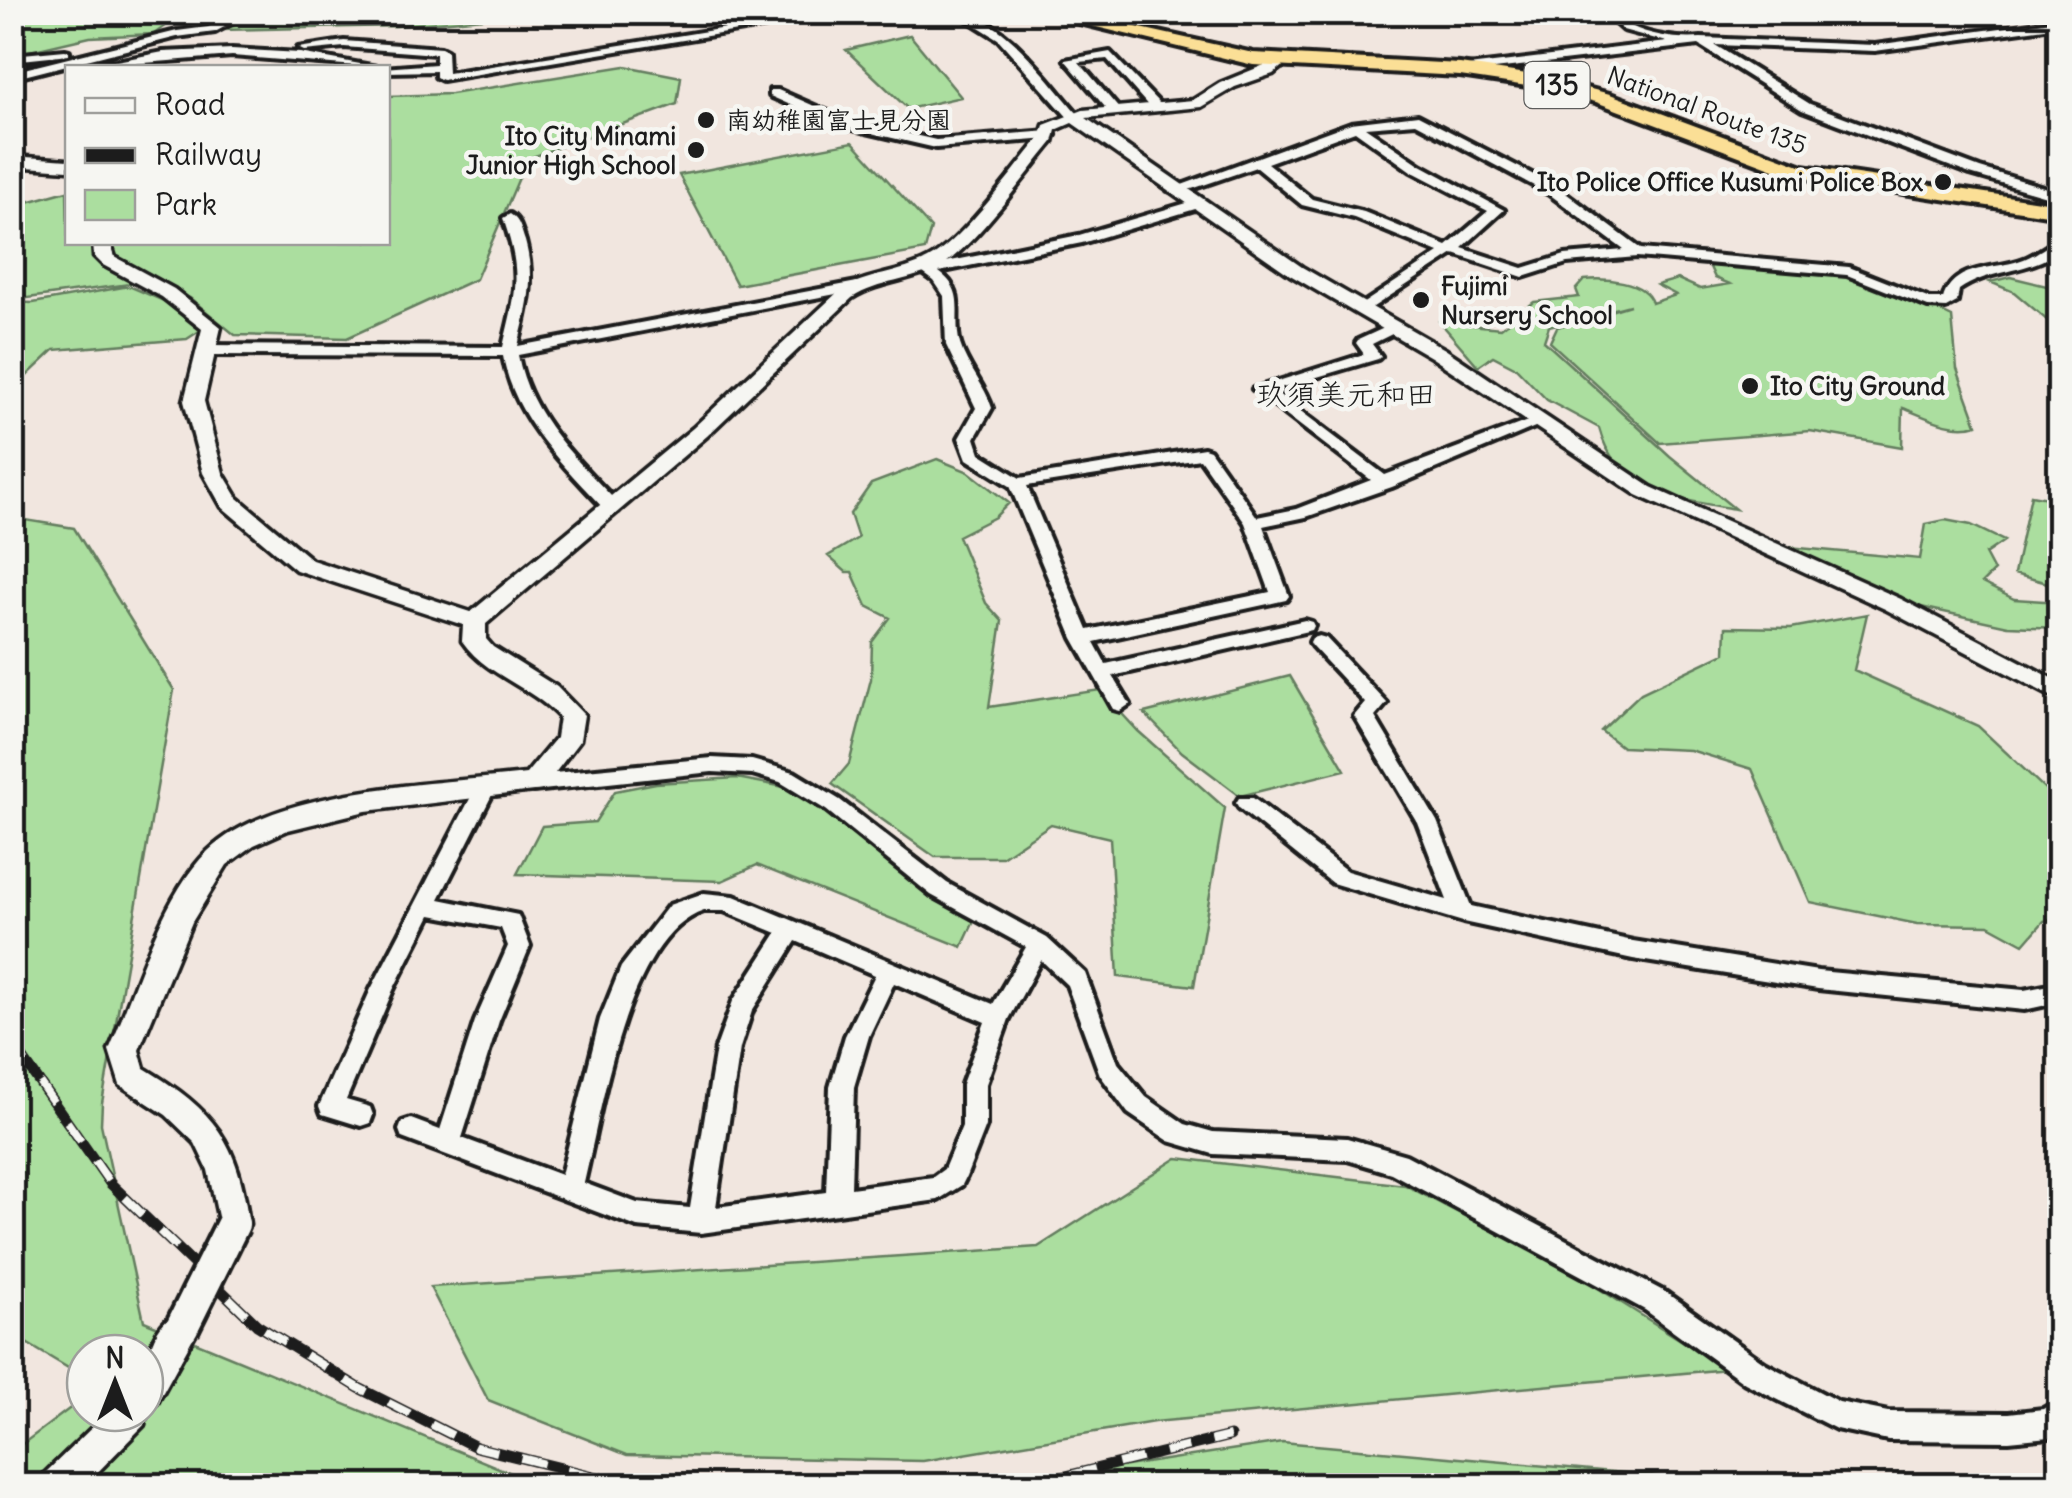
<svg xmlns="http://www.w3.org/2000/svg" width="2072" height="1498" viewBox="0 0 2072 1498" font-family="Delius,'Klee One',sans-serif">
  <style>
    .green { fill: #abde9f; stroke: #647d5e; stroke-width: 2.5 }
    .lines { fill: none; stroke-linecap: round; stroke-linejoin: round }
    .minor-casing { stroke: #1c1c1c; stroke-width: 8 }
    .tertiary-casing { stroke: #1c1c1c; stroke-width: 7 }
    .trunk-casing { stroke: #1c1c1c; stroke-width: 8 }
    .minor { fill: #f6f6f2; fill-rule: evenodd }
    .tertiary { fill: #f6f6f2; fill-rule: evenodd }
    .trunk { fill: #fbdf96; fill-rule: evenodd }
    .rail-casing { stroke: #1c1c1c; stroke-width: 11 }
    .rail { stroke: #f6f6f2; stroke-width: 8; stroke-dasharray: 24; stroke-linecap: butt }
    .tertiary-bridge-casing { stroke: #1c1c1c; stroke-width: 40; stroke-linecap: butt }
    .tertiary-bridge { stroke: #f6f6f2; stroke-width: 32 }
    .poi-dot { fill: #1c1c1c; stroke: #f6f6f2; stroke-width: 4 }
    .labels { text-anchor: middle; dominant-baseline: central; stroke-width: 9; stroke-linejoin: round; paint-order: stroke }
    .far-street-label { font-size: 25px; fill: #1c1c1c; stroke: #f6f6f2 }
    .far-poi-label { font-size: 25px; font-weight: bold; fill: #1c1c1c; stroke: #f6f6f2; text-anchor: start }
    .shield { fill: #f6f6f2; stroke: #5d5d5c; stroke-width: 2.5 }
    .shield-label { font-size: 28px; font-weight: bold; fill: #1c1c1c }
    .far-quarter-label { font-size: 30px; fill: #1c1c1c; stroke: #f6f6f2 }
  </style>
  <rect width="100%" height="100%" fill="#f1e6df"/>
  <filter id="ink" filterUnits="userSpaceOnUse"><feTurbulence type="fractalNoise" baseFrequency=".01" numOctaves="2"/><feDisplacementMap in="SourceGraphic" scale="20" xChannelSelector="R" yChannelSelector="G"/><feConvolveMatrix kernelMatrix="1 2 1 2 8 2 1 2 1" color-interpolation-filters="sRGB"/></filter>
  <g filter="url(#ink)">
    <!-- green -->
    <path class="green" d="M100,12L177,18L154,34L90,37L13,55L12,13Z
      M274,13V12L537,13L396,26L219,30Z
      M910,35L961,97L908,109L846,50Z
      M625,66L681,77L677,104L527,159L476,279L347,338L235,335L190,298L144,282L13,300V206L67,191L68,242H388V96L451,94Z
      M853,142L931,228L925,250L737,285L679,175Z
      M1705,256L1812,266L1889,286L1952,317L1957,369L1977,424C1953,432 1926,417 1903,408L1902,447L1810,431L1660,443L1550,342L1557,327L1630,305L1549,326L1544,341L1670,456L1735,509C1678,499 1616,493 1599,428L1547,400L1516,368L1493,356L1478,366L1440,322L1501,328L1534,302L1579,297L1576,289L1584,280C1605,278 1645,280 1652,303L1676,295L1657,285L1678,279L1700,289L1730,284L1715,278Z
      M2010,277L2059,289V355L2048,341V321L2014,292L1990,282Z
      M129,286L164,301L201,330L187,339L54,350L13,389V302L33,303Z
      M937,459L969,472L1009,503L995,517L958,536L986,603L1002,621L989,707L1100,690L1138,731L1225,808L1194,986L1118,977L1110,838L1051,824L1002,857H935L832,784L849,764L871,679L872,642L890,618L867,606L852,572H846L828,556L858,538L850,514L871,484Z
      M2031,495L2059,500V586L2014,574Z
      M13,518L74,528L174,690L102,1103L101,1124L144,1321L540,1485H13V1451L85,1397V1413H145V1353H85V1378L13,1335Z
      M1945,520L1971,525L2004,541L1985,554L1994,571L1982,583L2014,599L2059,602V628L2008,626L1898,602L1777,546L1920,559L1926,524Z
      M1867,614L1854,670L1978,726L2059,802V919L2044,921L2024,944L1989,925L1917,924L1810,902L1752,769L1690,750L1622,747L1601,731L1641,693L1725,653L1726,627L1791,628Z
      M1290,676L1345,770L1240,796L1182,752L1144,713Z
      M737,778L795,789L930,896L975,919L962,947L757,865L722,881L517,874L542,826L595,822L615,791L656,783Z
      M1177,1158L1405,1185L1574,1273L1727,1369L1154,1422L923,1461L627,1455L488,1400L430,1287L1038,1247Z
      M1282,1442L1757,1485H1003Z"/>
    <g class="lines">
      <defs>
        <path id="minor" d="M238,12H252L215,32L177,37L12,79V72L177,31L208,27Z
          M824,12H852L442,80L436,77V71L388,72V68H383L436,64V54L344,47L304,51L298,48L344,41L441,48L447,51L448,73Z
          M955,12C1001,12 1050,83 1079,115V121H1071L998,39Z
          M1603,12C1618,12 1619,19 1631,26C1651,36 1680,40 1701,38L1875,45L2060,20V26L1875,51L1715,45L1810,104L1980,168L2060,192V200L1970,174L1802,110L1699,45L1460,73L1454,70L1460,67L1667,42L1623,30Z
          M232,49L300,53L382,68L232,56L81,68L163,52Z
          M65,50L69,51V55L12,61V55Z
          M1110,52L1160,104V110H1152L1107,59L1079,62L1121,111L1111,114L1065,60Z
          M770,90H778L844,119L936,140L1049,131L1055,135L1049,139L936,148L836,125L770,96Z
          M1418,115L1559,188L1641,249L1849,267L1930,299H1943C1954,263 1993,271 2024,259C2037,254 2047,245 2060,239V250C2029,274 1990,268 1959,290L1957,302L1946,308L1928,307L1847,275L1637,257L1567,263L1523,277L1454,254L1364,313L1357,309L1359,306L1439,253L1354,218L1302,205L1256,167L1180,193L1168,190L1351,123ZM1416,123L1549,194L1624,250L1565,255L1523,268L1462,248L1504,210L1421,165L1365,127ZM1355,131L1411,171L1488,211L1447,246L1364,212L1312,199L1267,163Z
          M1197,200L1202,201V207L1082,243L939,272C968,292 952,315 960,344C967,367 985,385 992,408L975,438L980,453L1020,478L1204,448L1210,450L1257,517L1296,509L1371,480L1253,389L1364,354L1356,343L1358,340L1395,323L1400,324V330L1372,344L1381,356L1378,359L1273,390L1385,475L1533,419L1539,417L1547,422L1392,487L1306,517L1263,526L1289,596L1286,600L1094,642L1106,664L1305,620L1312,622L1314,626L1312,630L1113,676L1130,704L1120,711L1113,709L1073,638L1010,486L967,459L959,438L976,408L946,345L944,296L934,281L919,270L926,266L1079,235ZM1200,459L1245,523L1270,592L1088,630L1027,486Z
          M510,214C520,220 521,230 525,241C536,280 527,309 518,346L857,282L864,286L857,290L518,355C529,416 577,460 618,503V511H606C564,466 514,419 503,356L208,355L200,350L208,345L503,347C516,291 523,276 503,218Z
          M1319,636L1326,638L1387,703L1375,717L1437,821L1471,906L1633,941L1818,971L2024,990L2060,983V1002L2024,1010L1818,989L1633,959L1463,922L1332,883L1239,808L1236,803L1239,798H1253L1347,871L1447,900L1417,822L1354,716L1365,703L1312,646L1310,642L1312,638Z
          M712,758L752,760L794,772L840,800L947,883L1047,938L1085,973L1118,1063L1146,1097L1185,1124L1213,1132L1347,1138L1406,1155L1665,1292L1765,1363L1839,1402L1888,1412L2009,1413L2043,1409L2060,1399V1433L2049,1437L2009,1441L1888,1440L1836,1429L1745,1383L1645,1310L1391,1173L1347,1160L1213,1154L1169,1141L1128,1113L1100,1075L1067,985L1041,960L1009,1019L986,1084V1126L966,1177L962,1185L938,1200L701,1233L637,1227L402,1138L399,1130L402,1122L411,1119L440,1130L475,1021L508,946L501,928L431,915L393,990L346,1100L370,1107L373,1115L370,1123L361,1126L322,1114L319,1106L371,989L475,789L478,784H492L495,789L439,899L518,915L530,946L499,1021L462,1138L561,1175L600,1019L621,967L669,905L704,893L734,896L993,1004L1026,947L931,895L826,810L780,782L752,774L712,772L533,791L526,788L523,783L526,778L533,775ZM704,911H724L777,933L733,1001L716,1048L690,1208L637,1203L584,1183C602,1110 626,937 704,911ZM796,941L875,975L845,1036L830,1087L826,1192L716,1207L740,1048L752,1011ZM894,983L985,1022L962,1084V1126L944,1169L933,1177L851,1188L854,1087L869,1036Z"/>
        <path id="tertiary" d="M1279,59L1286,63L1273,74L1235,87L1201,107L1086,118L1302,267L1445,349L1651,487L1901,599L2060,682V701L1885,609L1637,495L1431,357L1290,275L1072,123L1056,130L1053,142C1027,173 972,250 939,267C911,281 879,281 852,298L707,436L486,624V639L493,647L557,687L584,715L580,740L542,790L366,811L288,830L254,845L227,865L192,922L139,1050L144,1068C215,1111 238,1141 249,1224L244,1235L233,1239L222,1235L208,1170L195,1143L166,1115L120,1085L109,1050C135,990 161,897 208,851C274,787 437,784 526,774L556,738L559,717C531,686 486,676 462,641L463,625L296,570L222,507L203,473L184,401L202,329L162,297L103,265L94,256L93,242H110L115,257L174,289L221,327L204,401L223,473L238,498L312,560L471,612L693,428L840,290C867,274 900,274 928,259C961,242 1014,169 1040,138L1044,125L1083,110L1193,100L1220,83Z
          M12,156L68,160V170L12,166Z
          M182,1310L194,1315L199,1327L157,1403L147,1408L144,1425L84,1486H40L45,1473L107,1413H145C145,1378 143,1326 182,1310Z"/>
        <path id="trunk" d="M1035,12H1069L1253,53L1460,64L1541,76L1610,94L1803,166L2060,204V217L1792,176L1596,102L1540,88L1460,76L1253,65Z"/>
      </defs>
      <!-- minor casing -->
      <use href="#minor" class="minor-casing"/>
      <!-- tertiary casing -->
      <use href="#tertiary" class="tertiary-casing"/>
      <!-- trunk casing -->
      <use href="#trunk" class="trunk-casing"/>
      <!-- minor -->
      <use href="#minor" class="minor"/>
      <!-- tertiary -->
      <use href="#tertiary" class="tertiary"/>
      <!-- trunk -->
      <use href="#trunk" class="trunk"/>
      <defs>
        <path id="rail" d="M12,1043L110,1183L257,1325L359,1388L476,1447L634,1486
          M1025,1486L1230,1436"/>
      </defs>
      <!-- rail casing -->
      <use href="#rail" class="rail-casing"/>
      <!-- rail -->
      <use href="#rail" class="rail"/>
      <defs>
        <path id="tertiary-bridge" d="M182,1327L233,1224"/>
      </defs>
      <!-- tertiary-bridge casing -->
      <use href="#tertiary-bridge" class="tertiary-bridge-casing"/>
      <!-- tertiary-bridge -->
      <use href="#tertiary-bridge" class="tertiary-bridge"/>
    </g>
  </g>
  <!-- markers -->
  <g class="poi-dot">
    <circle cx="706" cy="120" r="10"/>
    <circle cx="696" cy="150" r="10"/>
    <circle cx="1943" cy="182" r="10"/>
    <circle cx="1421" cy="300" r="10"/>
    <circle cx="1750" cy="386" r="10"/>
  </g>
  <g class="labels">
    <!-- far-street labels -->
    <g class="far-street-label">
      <text transform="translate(1707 110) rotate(20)">National Route 135</text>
    </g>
    <!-- far-poi labels -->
    <g class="far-poi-label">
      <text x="726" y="120">南幼稚園富士見分園</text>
      <text x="676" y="136" text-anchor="end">Ito City Minami<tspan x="676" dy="29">Junior High School</tspan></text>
      <text x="1923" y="182" text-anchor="end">Ito Police Office Kusumi Police Box</text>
      <text x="1441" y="286">Fujimi<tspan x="1441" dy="29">Nursery School</tspan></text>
      <text x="1770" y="386">Ito City Ground</text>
    </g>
    <!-- shield labels -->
    <rect class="shield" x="1524.5" y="62" width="65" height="46" rx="8"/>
    <g class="shield-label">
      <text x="1557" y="85">135</text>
    </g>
    <!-- far-quarter labels -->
    <g class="far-quarter-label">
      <text x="1346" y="394">玖須美元和田</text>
    </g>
  </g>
  <!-- margin -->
  <rect width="2072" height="1498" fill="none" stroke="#f6f6f2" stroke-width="50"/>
  <rect x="25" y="25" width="2022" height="1448" fill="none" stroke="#1c1c1c" stroke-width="4" filter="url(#ink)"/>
  <!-- legend -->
  <rect x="65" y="65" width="325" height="180" fill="#f6f6f2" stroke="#9f9f9c" stroke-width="2.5"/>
  <rect x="85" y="98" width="50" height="15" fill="#f6f6f2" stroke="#9f9f9c" stroke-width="2.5"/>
  <text x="155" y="115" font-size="30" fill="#1c1c1c">Road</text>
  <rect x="85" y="148" width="50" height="15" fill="#1c1c1c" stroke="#9f9f9c" stroke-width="2.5"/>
  <text x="155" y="165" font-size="30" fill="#1c1c1c">Railway</text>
  <rect x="85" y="190" width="50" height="30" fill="#abde9f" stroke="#9f9f9c" stroke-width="2.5"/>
  <text x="155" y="215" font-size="30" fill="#1c1c1c">Park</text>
  <!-- north arrow -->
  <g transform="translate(115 1383)"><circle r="48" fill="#f6f6f2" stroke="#9f9f9c" stroke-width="2.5"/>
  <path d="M0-8L18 38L0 25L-18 38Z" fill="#1c1c1c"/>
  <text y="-15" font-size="28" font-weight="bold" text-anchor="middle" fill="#1c1c1c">N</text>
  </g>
</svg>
